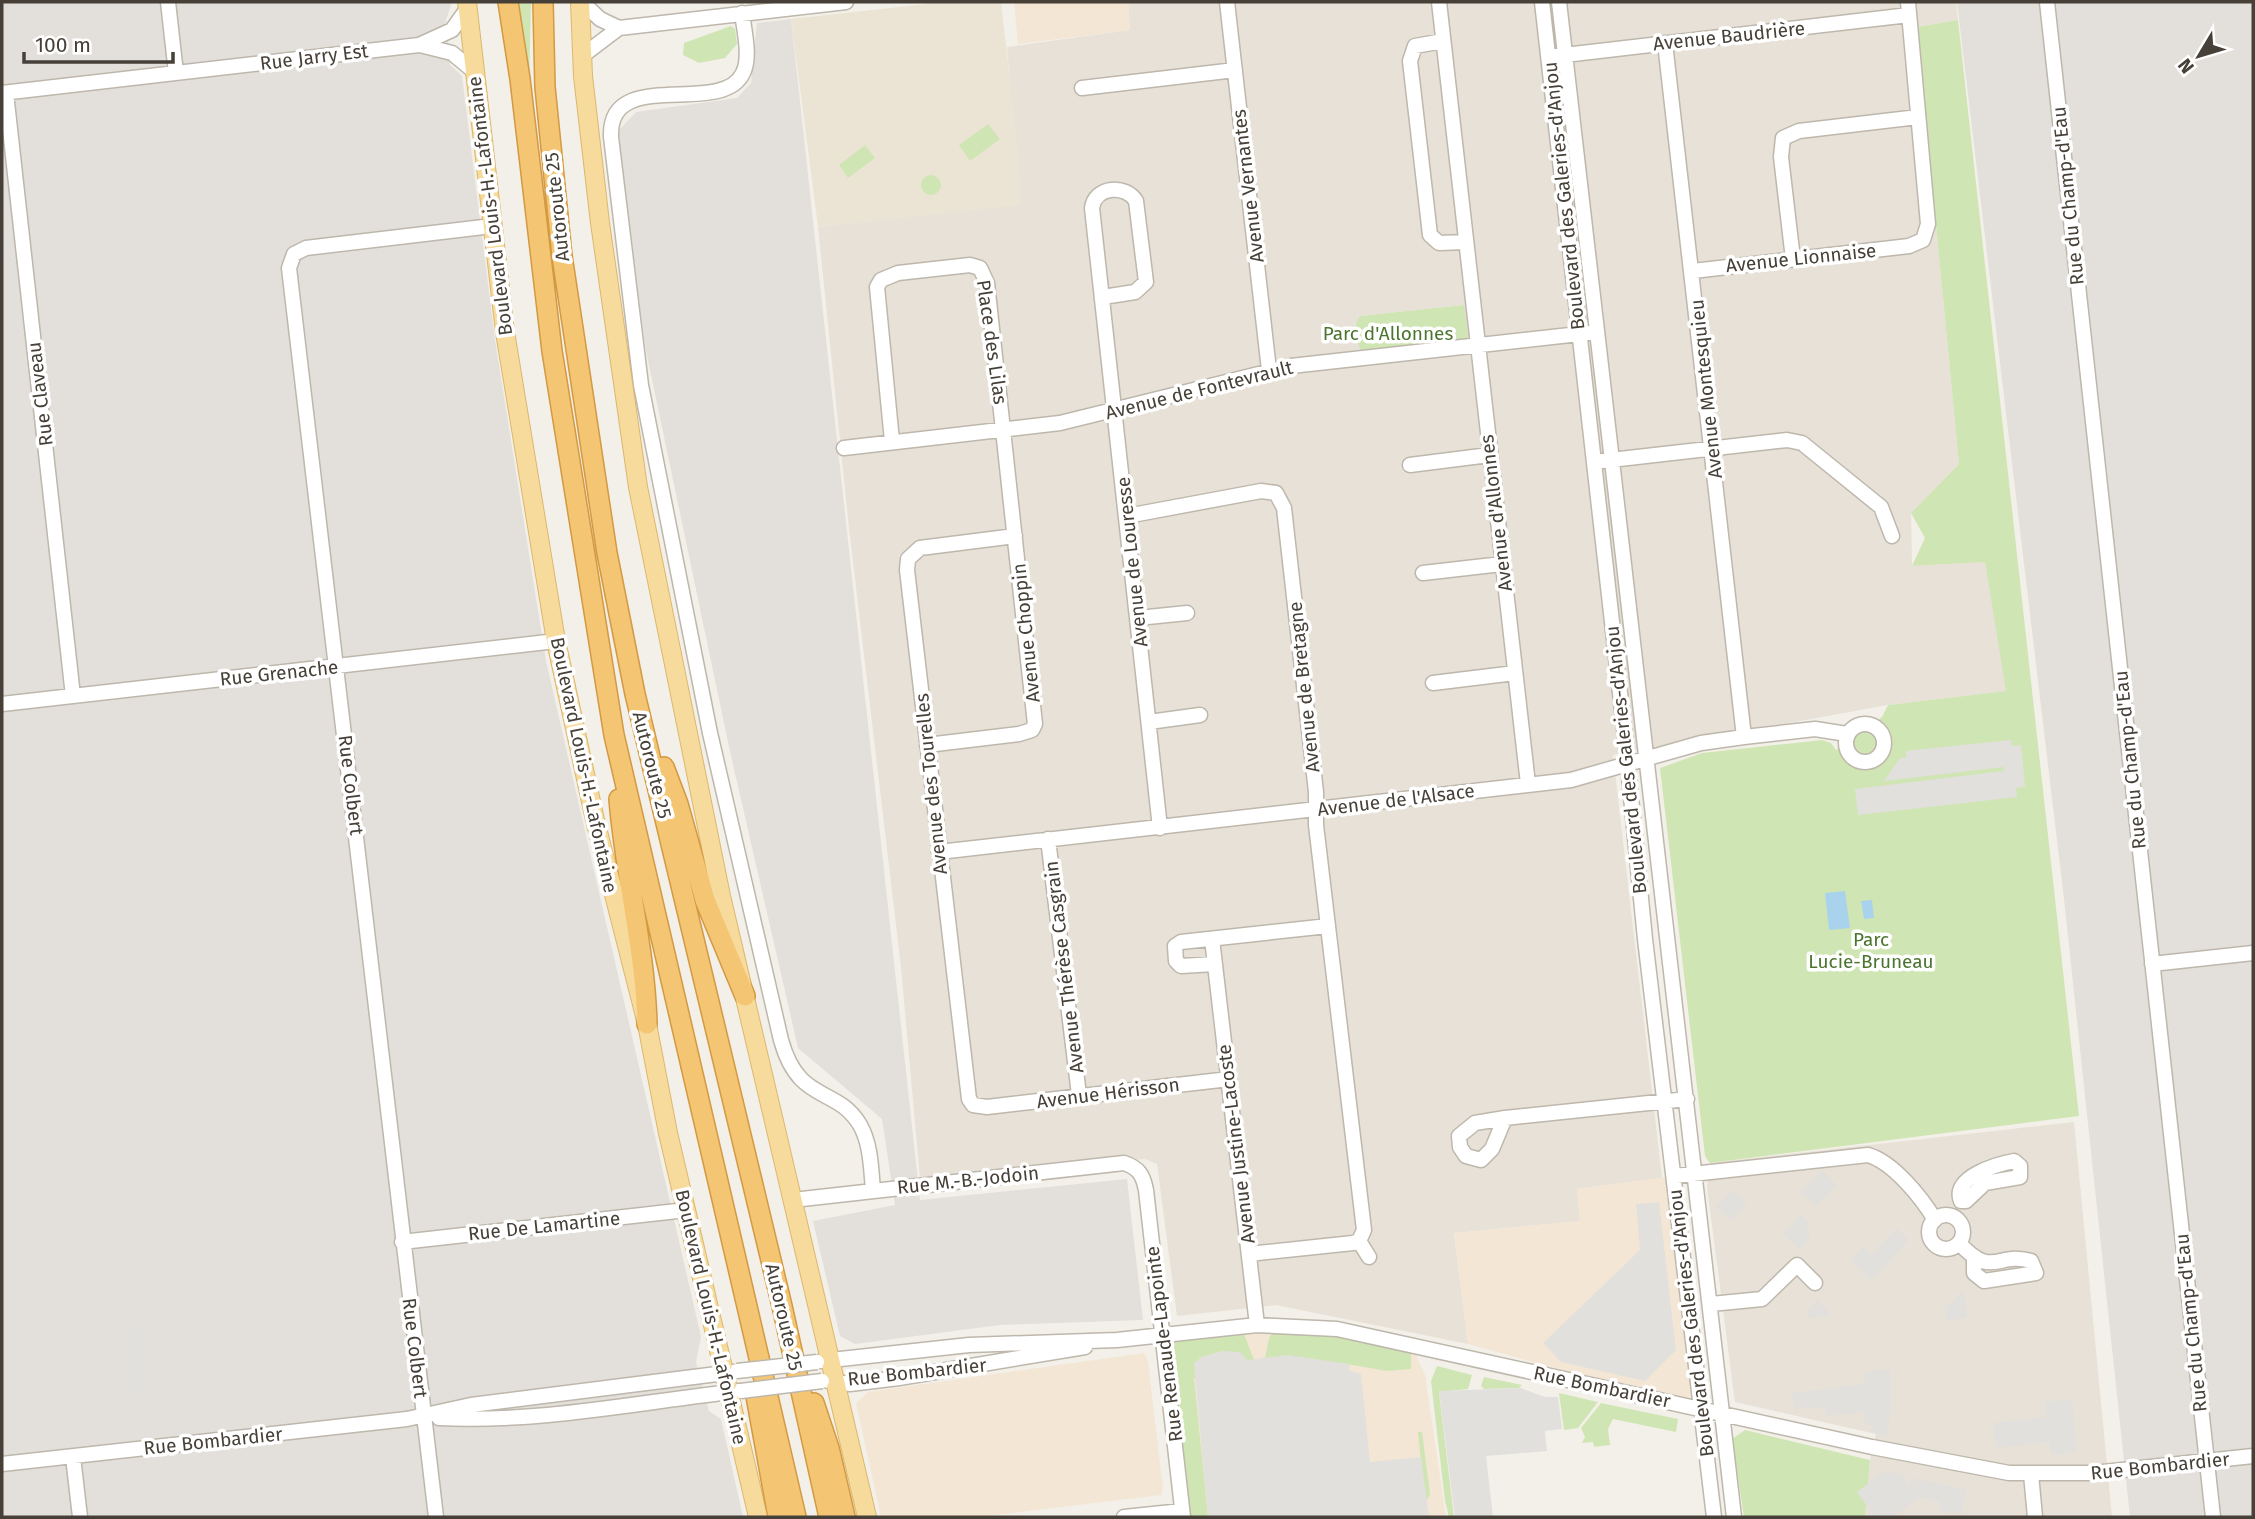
<svg xmlns="http://www.w3.org/2000/svg" width="2255" height="1519" viewBox="0 0 2255 1519" font-family="'Fira Sans',sans-serif">
  <style>
    .residential { fill: #e7e1d7; fill-rule: evenodd }
    .commercial { fill: #f3e6d5 }
    .industrial { fill: #e3dfda }
    .education { fill: #ebe4d4 }
    .green { fill: #d0e5b4 }
    .parking { fill: #e2e0dd }
    .water { fill: #a9d3ec }
    .lines { fill: none; stroke-linecap: round; stroke-linejoin: round }
    .minor-casing { stroke: #beb7ac; stroke-width: 17 }
    .major-casing { stroke: #dcb76e; stroke-width: 20 }
    .highway-casing { stroke: #d39943; stroke-width: 22 }
    .minor { stroke: #fff; stroke-width: 14 }
    .major { stroke: #f7db9d; stroke-width: 18 }
    .highway { stroke: #f4c573; stroke-width: 19 }
    .minor-bridge-casing { stroke: #beb7ac; stroke-width: 17; stroke-linecap: butt }
    .minor-bridge { stroke: #fff; stroke-width: 14 }
    .labels { text-anchor: middle; dominant-baseline: central; stroke-width: 7; stroke-linejoin: round; paint-order: stroke }
    .street-label { font-size: 19px; fill: #464038; stroke: #fff }
    .park-label { font-size: 19px; fill: #4b742e; stroke: #fff }
  </style>
  <rect width="100%" height="100%" fill="#f3f0e9"/>
  <!-- residential -->
  <path class="residential" d="M1128,2H1956L1958,20L1917,27L1959,464L1911,513L1912,566L1985,562L2007,691L1888,705L1613,755L1662,1178L1577,1189L1580,1221L1454,1233L1468,1344L1276,1305L1177,1316L1157,1164L1145,1159L920,1178L901,967L849,528L818,227L1020,204L1007,47L1130,30ZM1464,305L1361,351L1360,316Z
    M2074,1122L2112,1517H1865L1870,1460L1876,1434L1735,1402L1707,1187L1710,1163Z"/>
  <!-- commercial -->
  <path class="commercial" d="M1014,2H1128L1130,30L1018,44Z
    M1674,1176L1702,1409L1468,1344L1454,1233L1580,1221L1577,1189Z
    M1257,1325L1411,1345L1425,1375L1446,1517H1183L1163,1336Z
    M1144,1353L1148,1361L1163,1489L1161,1495L979,1517H881L856,1403L868,1392Z"/>
  <!-- industrial -->
  <path class="industrial" d="M2,2H452L446,20L450,65L462,76L495,340L546,661L701,1337L696,1362L709,1411L721,1419L743,1517H2Z
    M1957,2H2253V1517H2130L2064,899Z
    M791,19L920,1200L1127,1179L1143,1320L1000,1325L855,1344L840,1336L813,1221L895,1205L882,1119L798,1048L729,747L645,346L618,131L636,112L737,98L751,83L757,23Z"/>
  <!-- education -->
  <path class="education" d="M944,2H1001L1019,160L1020,205L818,227L791,19Z"/>
  <!-- green -->
  <path class="green" d="M518,2H531L529,85Z
    M1958,20L2079,1116L1710,1163L1705,1156L1660,768L1702,753L1822,740L1831,743L1836,750L1882,717L1888,705L2006,691L1985,562L1912,566L1925,538L1911,513L1959,464L1917,27Z
    M731,26L735,29L737,44L725,58L699,63L683,55L684,43Z
    M988,124L1000,139L970,161L959,145Z
    M865,145L875,158L848,178L839,165Z
    M921 185a10 10 0 1 1 20 0a10 10 0 1 1-20 0Z
    M1464,305L1469,344L1364,358C1358,342 1350,332 1360,316Z
    M1277,1325L1411,1345V1369L1387,1371L1341,1363L1194,1378L1208,1517H1183L1163,1336L1241,1326L1254,1360L1265,1358L1269,1338Z
    M1437,1366L1472,1375L1468,1389L1439,1392L1454,1517H1449L1445,1501L1431,1381Z
    M1484,1377L1522,1385L1519,1388L1484,1389L1481,1386Z
    M1559,1393L1598,1402L1578,1428L1564,1430Z
    M1601,1403L1678,1419L1676,1432L1613,1419L1608,1429L1610,1445L1594,1447L1593,1442L1582,1443L1585,1437L1581,1428Z
    M1745,1430L1870,1460L1865,1517H1744L1732,1439Z
    M1418,1432H1422L1430,1494L1425,1503Z"/>
  <!-- parking -->
  <path class="parking" d="M2011,740L2012,746L2021,745L2025,787L2016,788L2017,797L1858,815L1855,789L2004,771L2003,767L1884,781L1900,758H1906V751Z
    M1822,1170L1837,1185L1816,1206L1801,1192Z
    M1733,1190L1747,1204L1731,1220L1716,1206Z
    M1659,1202L1676,1350L1645,1381L1561,1362L1543,1343L1640,1250L1636,1204Z
    M1801,1215L1811,1224L1805,1231L1811,1237L1799,1250L1783,1234Z
    M1897,1228L1909,1240L1871,1280L1850,1260L1863,1247L1872,1255Z
    M1964,1291L1967,1318L1948,1320L1944,1308Z
    M1818,1300L1828,1310L1829,1316L1808,1318L1806,1311Z
    M145,1324L156,1420L138,1422L135,1390L128,1391L119,1327Z
    M1223,1351L1240,1352L1247,1360L1287,1355L1349,1364V1370L1361,1374L1370,1462L1421,1457L1429,1517H1208L1194,1364L1201,1357Z
    M1890,1369L1891,1404L1887,1436L1871,1432L1872,1425L1864,1424V1412L1826,1416L1825,1407L1795,1409L1791,1393L1865,1384L1864,1372Z
    M1521,1388L1545,1397H1558L1562,1429L1545,1431L1547,1451L1486,1456L1493,1517H1455L1439,1391Z
    M2072,1399L2077,1452L2052,1455L2049,1442L1996,1448L1993,1423L2046,1417L2045,1402Z
    M1884,1471L1901,1474L1910,1486L1912,1478L1966,1490L1961,1515L1939,1511L1940,1502L1921,1497L1892,1517H1875L1857,1492Z"/>
  <!-- water -->
  <path class="water" d="M1845,891L1850,928L1829,930L1825,893Z
    M1872,900L1874,918L1864,919L1861,901Z"/>
  <g class="lines">
    <defs>
      <path id="minor" d="M168,2L176,73
        M582,2L600,19L619,28
        M1227,2L1269,370
        M1439,2L1528,784
        M1542,2L1626,746L1645,939L1714,1517
        M1559,2L1734,1517
        M2047,2L2213,1517
        M742,13C744,30 751,57 743,73C722,118 608,65 611,137L641,385L710,733L781,1040C799,1105 836,1085 860,1125C871,1144 871,1169 873,1190
        M1443,41L1415,46L1410,61L1430,235L1439,243L1466,242
        M1665,43L1744,737
        M420,45L452,53L475,72
        M582,56L619,28L846,2
        M1556,56L1909,15
        M1082,88L1235,70
        M2,93L419,45L452,30L467,9
        M6,93L73,696
        M1793,259L1781,157L1783,138L1799,131L1918,117
        M1693,271L1909,246L1923,240L1928,224L1908,2
        M1103,297L1135,292L1146,282L1136,201C1126,184 1095,186 1092,208L1160,828
        M892,441L877,287L881,280L898,273L970,265L980,268L987,283L1035,724L1032,730L1019,734L927,745
        M844,448L1060,423L1291,366L1588,333
        M1602,461L1787,440L1802,443L1881,507L1892,536
        M1410,465L1489,455
        M1127,516L1261,491L1276,493L1284,508L1316,792V825L1364,1230L1359,1241L1353,1243L1249,1254
        M1015,536L920,548L908,559L907,570L969,1099L973,1105L987,1107L1229,1079
        M1423,573L1502,564
        M1138,618L1187,613
        M1433,683L1515,673
        M2,704L556,641
        M1149,722L1200,715
        M1846 743a19 19 0 1 1 38 0a19 19 0 1 1-38 0Z
        M1048,839L1079,1095
        M939,852L1571,780L1701,743L1744,737L1815,729L1847,734
        M1212,939L1257,1325
        M1215,964L1181,966L1176,961L1175,946L1181,942L1328,926
        M2152,964L2253,953
        M1505,1118L1492,1149L1481,1160L1466,1156L1460,1147L1459,1136L1475,1123L1505,1118L1687,1099
        M2014,1161L2020,1166V1177L1985,1183L1966,1201H1961C1951,1177 1998,1164 2014,1161Z
        M1674,1176L1868,1155C1893,1162 1922,1198 1935,1220
        M793,1200L1124,1163C1139,1168 1143,1175 1146,1190L1183,1517
        M1929 1232a17 17 0 1 1 34 0a17 17 0 1 1-34 0Z
        M1359,1241L1369,1257
        M402,1242L686,1210
        M1959,1243C1993,1280 1997,1251 2031,1261L2036,1273L1984,1281L1974,1273V1259
        M1711,1304L1762,1299L1797,1265L1815,1283
        M822,1361L969,1345L1117,1340L1257,1325L1337,1329L1872,1447L2009,1473H2094L2253,1456
        M828,1381L850,1384L899,1378L1085,1347
        M439,1418C540,1423 639,1402 739,1391
        M73,1457L80,1517
        M2,1464L407,1419L471,1405L733,1372
        M2031,1474L2035,1517
        M436,1517L289,268L294,254L306,248L492,226
        M1124,1517L1182,1511"/>
      <path id="major" d="M467,2L505,332L556,641L595,820L647,1024L668,1133L758,1517
        M580,2L583,76L600,223L638,487L721,896L867,1517"/>
      <path id="highway" d="M508,2L520,79L552,351L614,735L796,1517
        M543,2L545,87L562,256L607,553L635,694L782,1306L829,1517
        M664,767L678,804L705,900L745,996
        M619,799C625,876 645,947 647,1024
        M756,1396L778,1517
        M814,1403L829,1448L845,1517"/>
    </defs>
    <!-- minor casing -->
    <use href="#minor" class="minor-casing"/>
    <!-- major casing -->
    <use href="#major" class="major-casing"/>
    <!-- highway casing -->
    <use href="#highway" class="highway-casing"/>
    <!-- minor -->
    <use href="#minor" class="minor"/>
    <!-- major -->
    <use href="#major" class="major"/>
    <!-- highway -->
    <use href="#highway" class="highway"/>
    <defs>
      <path id="minor-bridge" d="M737,1371L817,1362
        M741,1391L822,1381"/>
    </defs>
    <!-- minor-bridge casing -->
    <use href="#minor-bridge" class="minor-bridge-casing"/>
    <!-- minor-bridge -->
    <use href="#minor-bridge" class="minor-bridge"/>
  </g>
  <g class="labels">
    <!-- street labels -->
    <g class="street-label">
      <text transform="translate(1729 36) rotate(-6)">Avenue Baudrière</text>
      <text transform="translate(314 57) rotate(-7)">Rue Jarry Est</text>
      <text transform="translate(1248 186) rotate(-97)">Avenue Vernantes</text>
      <text transform="translate(1564 196) rotate(-96)">Boulevard des Galeries-d'Anjou</text>
      <text transform="translate(2068 196) rotate(-96)">Rue du Champ-d'Eau</text>
      <text transform="translate(490 206) rotate(-97)">Boulevard Louis-H.-Lafontaine</text>
      <text transform="translate(557 207) rotate(-96)">Autoroute 25</text>
      <text transform="translate(1801 258) rotate(-6)">Avenue Lionnaise</text>
      <text transform="translate(992 342) rotate(82)">Place des Lilas</text>
      <text transform="translate(1706 389) rotate(-96)">Avenue Montesquieu</text>
      <text transform="translate(1199 390) rotate(-14)">Avenue de Fontevrault</text>
      <text transform="translate(40 394) rotate(-97)">Rue Claveau</text>
      <text transform="translate(1496 513) rotate(-97)">Avenue d'Allonnes</text>
      <text transform="translate(1132 562) rotate(-96)">Avenue de Louresse</text>
      <text transform="translate(1026 633) rotate(-96)">Avenue Choppin</text>
      <text transform="translate(279 673) rotate(-6)">Rue Grenache</text>
      <text transform="translate(1304 687) rotate(-96)">Avenue de Bretagne</text>
      <text transform="translate(1626 760) rotate(-96)">Boulevard des Galeries-d'Anjou</text>
      <text transform="translate(2130 760) rotate(-96)">Rue du Champ-d'Eau</text>
      <text transform="translate(584 765) rotate(78)">Boulevard Louis-H.-Lafontaine</text>
      <text transform="translate(652 765) rotate(76)">Autoroute 25</text>
      <text transform="translate(931 784) rotate(-96)">Avenue des Tourelles</text>
      <text transform="translate(351 785) rotate(83)">Rue Colbert</text>
      <text transform="translate(1396 800) rotate(-7)">Avenue de l'Alsace</text>
      <text transform="translate(1064 967) rotate(-97)">Avenue Thérèse Casgrain</text>
      <text transform="translate(1108 1093) rotate(-7)">Avenue Hérisson</text>
      <text transform="translate(1236 1144) rotate(-97)">Avenue Justine-Lacoste</text>
      <text transform="translate(968 1180) rotate(-6)">Rue M.-B.-Jodoin</text>
      <text transform="translate(544 1226) rotate(-6)">Rue De Lamartine</text>
      <text transform="translate(711 1317) rotate(77)">Boulevard Louis-H.-Lafontaine</text>
      <text transform="translate(784 1317) rotate(77)">Autoroute 25</text>
      <text transform="translate(1691 1323) rotate(-97)">Boulevard des Galeries-d'Anjou</text>
      <text transform="translate(2191 1323) rotate(-96)">Rue du Champ-d'Eau</text>
      <text transform="translate(1164 1344) rotate(-97)">Rue Renaude-Lapointe</text>
      <text transform="translate(415 1348) rotate(83)">Rue Colbert</text>
      <text transform="translate(917 1372) rotate(-6)">Rue Bombardier</text>
      <text transform="translate(1602 1387) rotate(12)">Rue Bombardier</text>
      <text transform="translate(213 1441) rotate(-6)">Rue Bombardier</text>
      <text transform="translate(2160 1466) rotate(-6)">Rue Bombardier</text>
    </g>
    <!-- park labels -->
    <g class="park-label">
      <text x="1388" y="333">Parc d'Allonnes</text>
      <text x="1871" y="939">Parc<tspan x="1871" dy="22">Lucie-Bruneau</tspan></text>
    </g>
  </g>
  <!-- border -->
  <rect width="2255" height="1519" fill="none" stroke="#464038" stroke-width="7"/>
  <!-- north arrow -->
  <g transform="translate(2199 56) rotate(232)" stroke="#ffffff" stroke-width="5" paint-order="stroke">
  <path d="M0-5L12 26L0 18L-12 26Z" fill="#464038"/>
  <text y="-10" font-size="19" font-weight="bold" text-anchor="middle" fill="#464038">N</text>
  </g>
  <!-- scale -->
  <path d="M24 52v10h149v-10" fill="none" stroke="#464038" stroke-width="3.5"/>
  <text x="35" y="52" font-size="21" fill="#464038" stroke="#ffffff" stroke-width="5" paint-order="stroke">100 m</text>
</svg>
